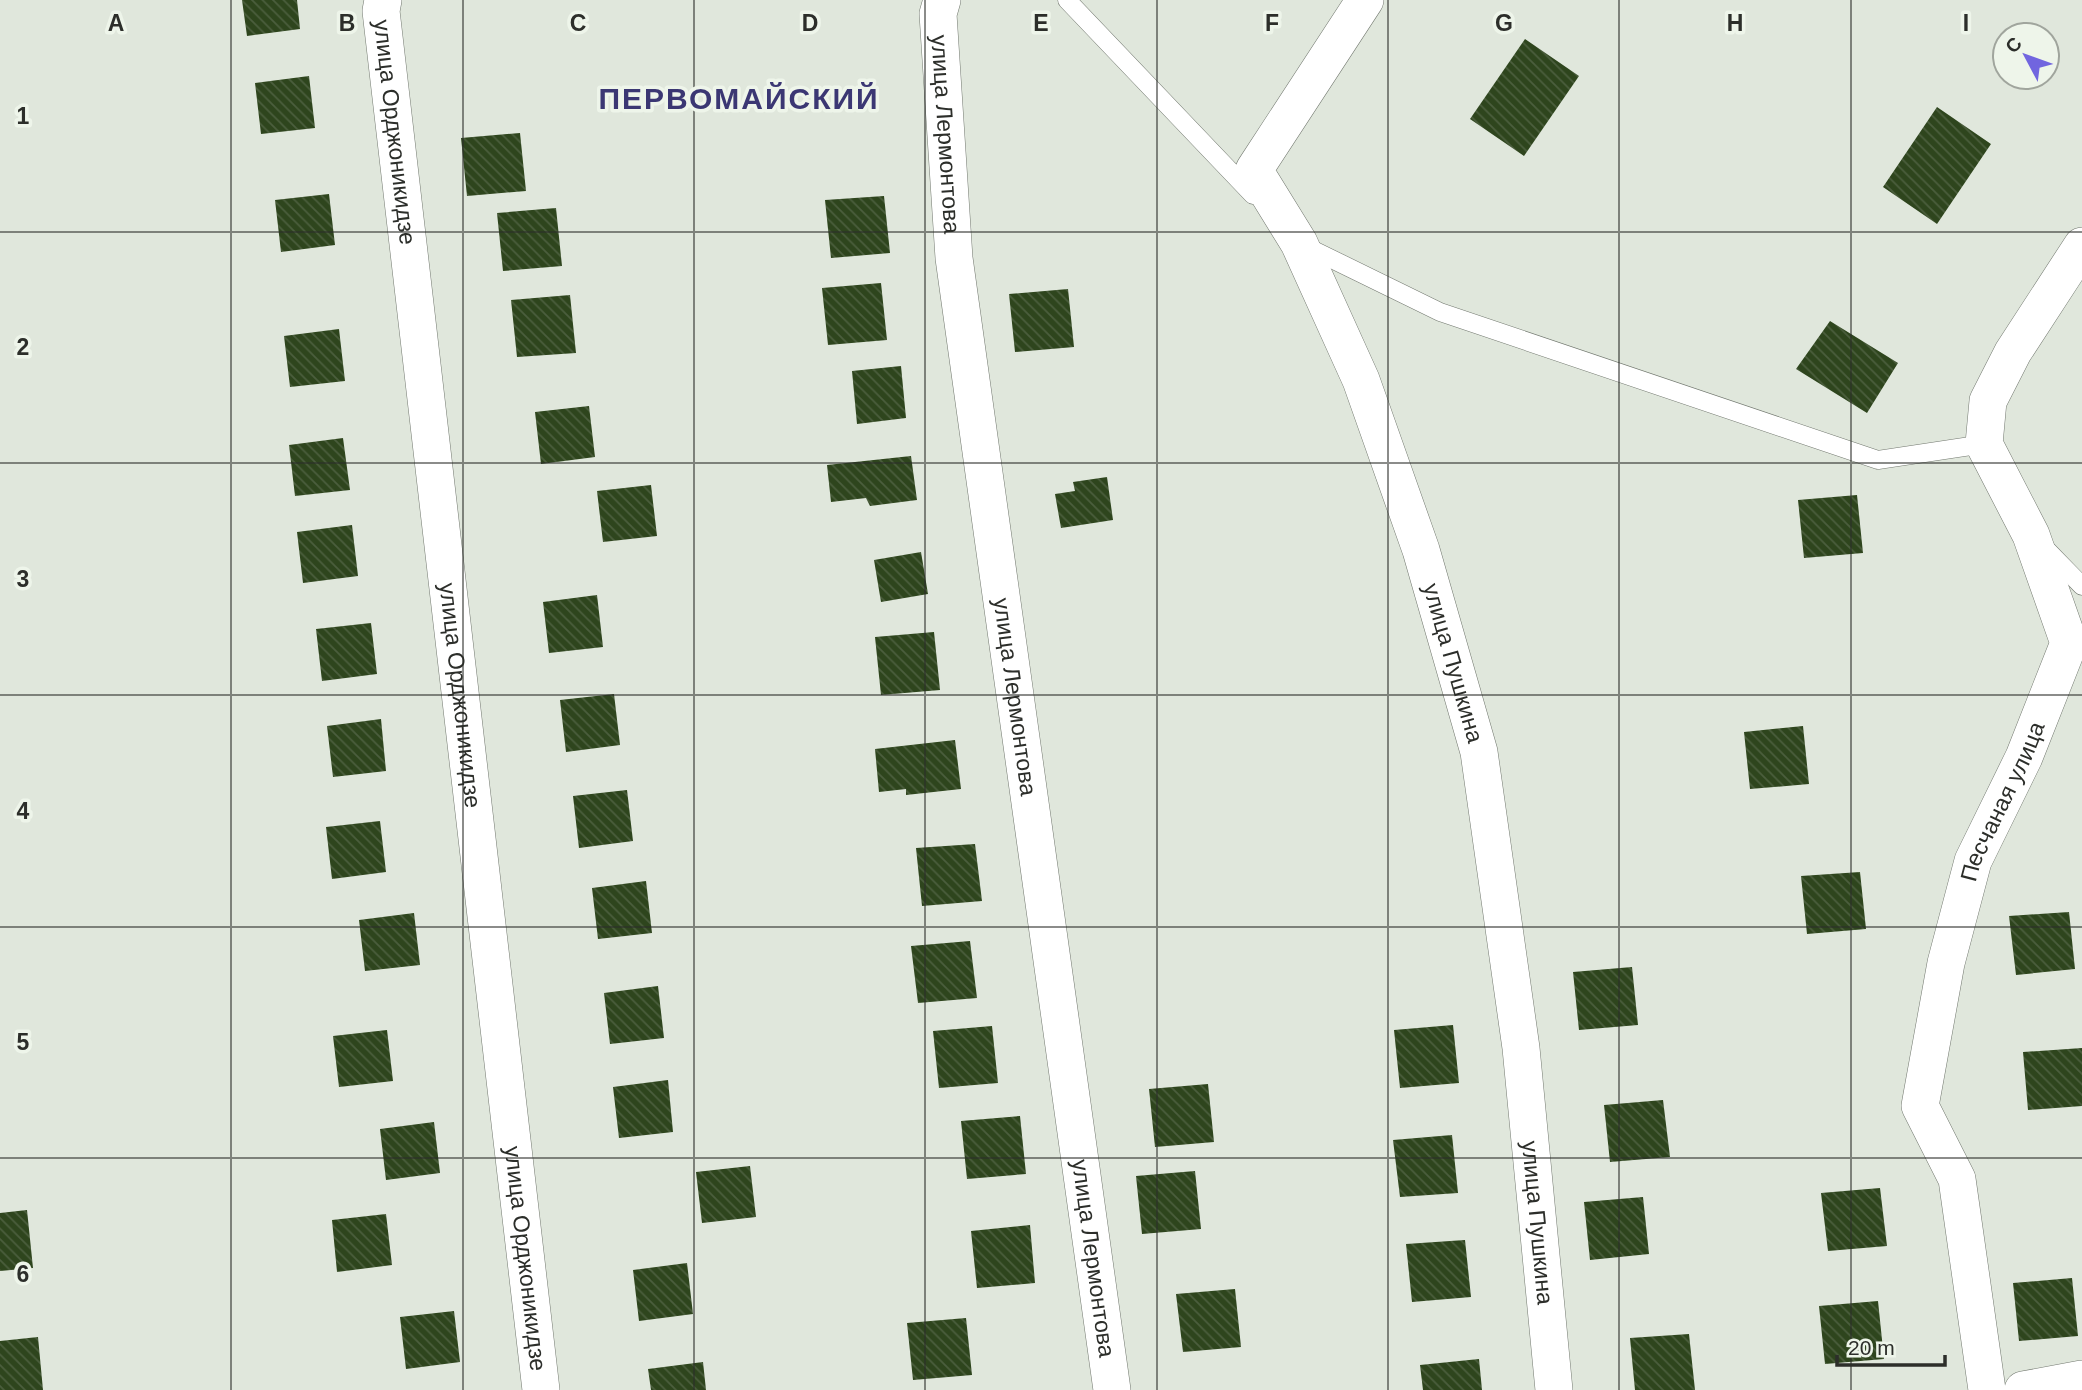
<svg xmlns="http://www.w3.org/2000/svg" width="2082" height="1390" viewBox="0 0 2082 1390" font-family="Arial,sans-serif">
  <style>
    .building { fill: url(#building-back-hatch) }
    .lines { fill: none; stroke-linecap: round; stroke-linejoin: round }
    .lane-casing { stroke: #72786f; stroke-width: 19 }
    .street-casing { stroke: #72786f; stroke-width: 38 }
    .lane { stroke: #fff; stroke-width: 18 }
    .street { stroke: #fff; stroke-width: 37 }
    .grid { fill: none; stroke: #2c2e2a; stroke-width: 2; stroke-opacity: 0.55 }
    .labels { text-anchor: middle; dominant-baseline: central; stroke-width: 7; stroke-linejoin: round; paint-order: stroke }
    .street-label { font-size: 23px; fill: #2c2e2a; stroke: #eef5ea }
    .district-label { font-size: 30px; font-weight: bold; letter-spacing: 2px; fill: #3b3773; stroke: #eef5ea }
    .grid-label { font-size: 23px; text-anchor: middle; font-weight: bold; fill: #2c2e2a; stroke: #eef5ea; stroke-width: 7; stroke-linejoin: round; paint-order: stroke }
  </style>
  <defs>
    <pattern id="building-back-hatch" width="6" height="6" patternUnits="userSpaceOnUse" patternTransform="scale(1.75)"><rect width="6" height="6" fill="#2e451d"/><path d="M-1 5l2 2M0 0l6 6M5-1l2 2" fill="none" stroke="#4b5e3d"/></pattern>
  </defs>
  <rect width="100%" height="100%" fill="#e0e7dc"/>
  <!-- building -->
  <path class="building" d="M242,0H297L300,29L247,36Z
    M1525,39L1579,76L1524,156L1470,119Z
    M309,76L315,128L261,134L255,83Z
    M1937,107L1991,144L1937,224L1883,187Z
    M520,133L526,191L467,196L461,138Z
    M329,194L335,245L281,252L275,200Z
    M884,196L890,253L831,258L825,200Z
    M556,208L562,266L503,271L497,213Z
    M881,283L887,340L828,345L822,288Z
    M1068,289L1074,347L1015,352L1009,294Z
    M570,295L576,353L517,357L511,300Z
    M1830,321L1898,363L1867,413L1796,369Z
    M339,329L345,381L290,387L284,336Z
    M901,366L906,418L857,424L852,371Z
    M589,406L595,457L541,464L535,412Z
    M343,438L350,490L295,496L289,445Z
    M911,456L917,500L870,506L866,498L831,502L827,465Z
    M1107,477L1113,520L1061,528L1055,494L1075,491L1073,482Z
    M651,485L657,536L603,542L597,491Z
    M1857,495L1863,553L1804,558L1798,500Z
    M352,525L358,576L303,583L297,532Z
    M921,552L928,594L881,602L874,560Z
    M597,595L603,647L549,653L543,602Z
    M371,623L377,674L322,681L316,629Z
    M934,632L940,690L881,695L875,637Z
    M614,694L620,745L566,752L560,700Z
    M381,719L386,771L333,777L327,726Z
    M1803,726L1809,784L1750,789L1744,732Z
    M955,740L961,789L906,795V789L879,792L875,749Z
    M627,790L633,841L579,848L573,796Z
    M380,821L386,872L332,879L326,827Z
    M975,844L982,901L922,906L916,848Z
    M1860,872L1866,929L1807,934L1801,876Z
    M646,881L652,933L598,939L592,888Z
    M2069,912L2075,969L2016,975L2009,916Z
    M414,913L420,965L365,971L359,920Z
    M970,941L977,998L918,1003L911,946Z
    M1632,967L1638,1025L1579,1030L1573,972Z
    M658,986L664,1038L610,1044L604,993Z
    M1453,1025L1459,1083L1400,1088L1394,1030Z
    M992,1026L998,1083L939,1088L933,1031Z
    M387,1030L393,1081L339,1087L333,1036Z
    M2082,1048V1106L2028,1110L2023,1052Z
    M668,1080L673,1132L619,1138L613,1087Z
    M1208,1084L1214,1142L1155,1147L1149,1089Z
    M1663,1100L1670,1157L1610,1162L1604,1105Z
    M1020,1116L1026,1174L967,1179L961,1121Z
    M434,1122L440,1173L386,1180L380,1129Z
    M1452,1135L1458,1193L1400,1197L1393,1140Z
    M750,1166L756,1217L702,1223L696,1172Z
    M1195,1171L1201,1229L1142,1234L1136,1176Z
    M1880,1188L1887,1246L1828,1251L1821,1193Z
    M1643,1197L1649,1254L1590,1260L1584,1202Z
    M27,1210L33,1268L0,1271V1213Z
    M386,1214L392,1265L337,1272L332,1220Z
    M1030,1225L1035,1283L977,1288L971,1231Z
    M1465,1240L1471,1297L1412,1302L1406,1244Z
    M687,1263L693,1314L639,1321L633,1270Z
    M2072,1278L2078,1336L2019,1341L2013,1283Z
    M1235,1289L1241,1347L1183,1352L1176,1294Z
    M1878,1301L1884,1359L1825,1364L1819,1306Z
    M454,1311L460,1362L406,1369L400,1317Z
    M966,1318L972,1375L913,1380L907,1323Z
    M1689,1334L1695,1390H1635L1630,1338Z
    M38,1337L43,1390H0V1341Z
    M1479,1359L1482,1390H1423L1420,1365Z
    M703,1362L706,1390H651L648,1369Z"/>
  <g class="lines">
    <defs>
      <path id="lane" d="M1067,0L1253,195
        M1305,246L1440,312L1878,460L1984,444L1987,449
        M2045,548L2082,586"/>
      <g id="street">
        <path id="s1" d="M383,0L381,11L541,1390"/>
        <path id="s2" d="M942,0L938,14L954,258L1112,1390"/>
        <path id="s3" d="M1365,0L1254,170L1299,243L1361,380L1421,550L1479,752L1521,1048L1554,1390"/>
        <path id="s4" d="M1987,1390L1957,1179L1920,1106L1946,963L1973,861L2024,757L2069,643L2031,535L1984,444L1988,401L2013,352L2082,246"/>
        <path d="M2023,1390L2082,1379"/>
      </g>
    </defs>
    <!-- lane casing -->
    <use href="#lane" class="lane-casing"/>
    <!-- street casing -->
    <use href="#street" class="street-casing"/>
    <!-- lane -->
    <use href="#lane" class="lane"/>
    <!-- street -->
    <use href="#street" class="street"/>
  </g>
  <!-- grid -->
  <path class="grid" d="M231,0V1390M463,0V1390M694,0V1390M925,0V1390M1157,0V1390M1388,0V1390M1619,0V1390M1851,0V1390M0,232H2082M0,463H2082M0,695H2082M0,927H2082M0,1158H2082"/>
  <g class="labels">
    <!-- street labels -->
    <g class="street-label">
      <text stroke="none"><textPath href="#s1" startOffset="133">улица Орджоникидзе</textPath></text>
      <text stroke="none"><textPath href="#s2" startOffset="135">улица Лермонтова</textPath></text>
      <text stroke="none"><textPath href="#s3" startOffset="737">улица Пушкина</textPath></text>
      <text stroke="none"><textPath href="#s1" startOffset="700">улица Орджоникидзе</textPath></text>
      <text stroke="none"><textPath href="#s2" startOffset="702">улица Лермонтова</textPath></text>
      <text stroke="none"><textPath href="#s4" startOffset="612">Песчаная улица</textPath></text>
      <text stroke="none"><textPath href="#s3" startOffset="1304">улица Пушкина</textPath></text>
      <text stroke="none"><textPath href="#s2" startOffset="1269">улица Лермонтова</textPath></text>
      <text stroke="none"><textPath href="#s1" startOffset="1267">улица Орджоникидзе</textPath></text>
    </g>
    <!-- district labels -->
    <g class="district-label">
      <text x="739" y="98">ПЕРВОМАЙСКИЙ</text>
    </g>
  </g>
  <g class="grid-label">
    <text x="116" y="31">A</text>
    <text x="347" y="31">B</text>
    <text x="578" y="31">C</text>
    <text x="810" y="31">D</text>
    <text x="1041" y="31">E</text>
    <text x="1272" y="31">F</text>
    <text x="1504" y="31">G</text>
    <text x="1735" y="31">H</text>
    <text x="1966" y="31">I</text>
    <text x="23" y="124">1</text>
    <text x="23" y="355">2</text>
    <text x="23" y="587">3</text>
    <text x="23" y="819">4</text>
    <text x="23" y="1050">5</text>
    <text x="23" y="1282">6</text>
  </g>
  <!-- north arrow -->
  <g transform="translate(2026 56) rotate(311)"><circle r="33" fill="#eef5ea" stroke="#a0a59d" stroke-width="2"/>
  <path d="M0-5L12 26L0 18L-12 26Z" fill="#7165df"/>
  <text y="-10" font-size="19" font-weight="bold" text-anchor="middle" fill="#2c2e2a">С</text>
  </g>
  <!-- scale -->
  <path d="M1837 1355v10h108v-10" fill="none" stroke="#2c2e2a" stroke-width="3.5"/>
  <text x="1848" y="1355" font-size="21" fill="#2c2e2a" stroke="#eef5ea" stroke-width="5" paint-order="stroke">20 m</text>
</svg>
